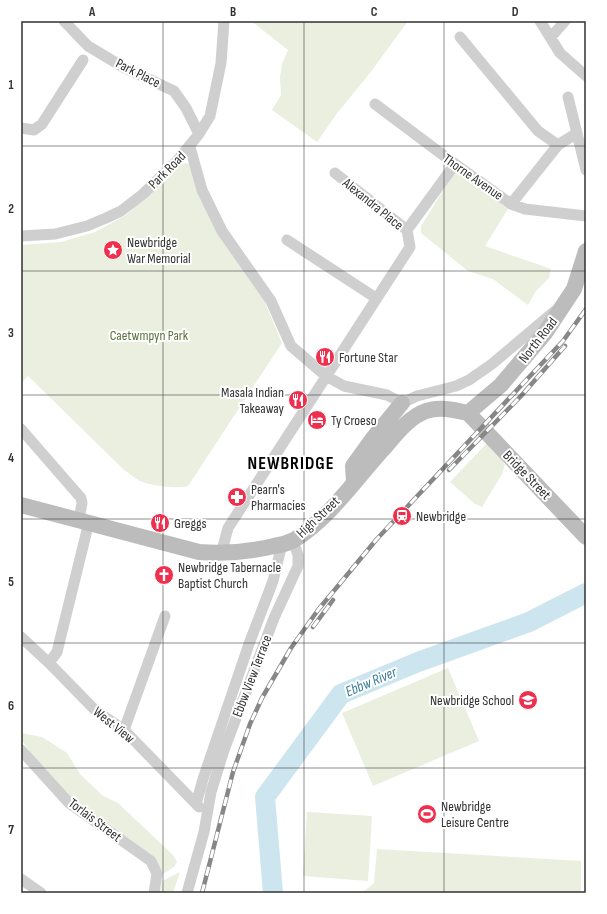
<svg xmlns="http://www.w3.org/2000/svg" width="607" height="914" viewBox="0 0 607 914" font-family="'Sofia Sans Condensed',sans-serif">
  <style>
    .green { fill: #eaefe0 }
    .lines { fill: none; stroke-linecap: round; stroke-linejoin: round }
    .river { stroke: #cce5ef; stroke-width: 20 }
    .street { stroke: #cfcfcf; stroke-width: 11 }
    .secondary { stroke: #bcbcbc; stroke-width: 16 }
    .rail-casing { stroke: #878787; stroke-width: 4.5 }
    .rail { stroke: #fff; stroke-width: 3; stroke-dasharray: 9; stroke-linecap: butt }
    .grid { fill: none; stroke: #323232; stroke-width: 1; stroke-opacity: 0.55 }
    .labels { text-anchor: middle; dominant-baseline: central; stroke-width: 4; stroke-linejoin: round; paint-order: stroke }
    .street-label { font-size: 14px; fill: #323232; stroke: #fff }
    .poi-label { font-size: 14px; fill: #323232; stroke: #fff; text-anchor: start }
    .park-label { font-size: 14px; fill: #5a713c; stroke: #fff }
    .water-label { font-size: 15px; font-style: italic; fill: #3a7d9a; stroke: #fff }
    .district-label { font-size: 18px; font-weight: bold; letter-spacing: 1px; fill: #000; stroke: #fff }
    .neatline { fill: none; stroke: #323232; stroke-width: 1.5 }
    .grid-label { font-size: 13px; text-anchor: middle; font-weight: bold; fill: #323232 }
  </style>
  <rect width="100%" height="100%" fill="#fff"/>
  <!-- green -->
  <path class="green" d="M251,21H408L370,73L338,112L317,142L272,110L281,95L280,77L282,64L288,50Z
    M190,163L264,300L282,343L188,486C177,489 151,486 140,481C134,478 129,473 124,470L28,376L21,383V245L61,242L95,232L126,215L172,175L179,164Z
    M456,172L460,173L508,209L485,246L551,269L549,278L536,291L528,305L493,279L468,271L421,233V226L452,176Z
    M487,443L492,447L505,465L502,474L482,507L475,504L450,482Z
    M448,668L479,741L373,786L342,713Z
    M21,733L42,737L67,753L80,774L103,796L118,803L173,855L177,862L174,867L163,874L155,857L73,800L33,756L21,739Z
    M307,812L372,816L368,881L303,876Z
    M377,849L581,861V893H362L374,883Z
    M180,872L173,893H160L162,881Z"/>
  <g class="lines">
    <!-- river -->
    <path class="river" d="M273,893L265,797L341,694L418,662L529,622L586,593"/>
    <!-- street -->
    <path class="street" d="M64,21L88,46L123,67L174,91L186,108L199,134
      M540,21L560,53L586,76
      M460,37L538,131L558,145
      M551,37L565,21
      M568,97L586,170
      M375,104L455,164L511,204L525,209L586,216
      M21,128L34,130L42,124L83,60
      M190,147L202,190L222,231L271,301L291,346L326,376L344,386L387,395L402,403L417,396L456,386L469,380L492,364L555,311
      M511,204L558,145L577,133
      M407,230L455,164
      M21,236L55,234L87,226L106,218L121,211L143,194L176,162L199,134L210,116L221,63L224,21
      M287,240L376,298
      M21,429L81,498L82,503L79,520
      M221,554L228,528L410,247L407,230L335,173
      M21,637L49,663L95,710L124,730L199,807
      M49,663L57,652L89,522
      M124,730L165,616
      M21,750L69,803L151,861L157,874L154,893
      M196,804L203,779L249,644L273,581L282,544
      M21,879L41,893
      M187,893L204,832L211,792L224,750L274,618L298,566V555L293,541"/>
    <!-- secondary -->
    <path class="secondary" d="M468,413L501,385L545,333L574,289L586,251
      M468,413L586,537
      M354,482L353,466L374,437L402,403
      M21,505L199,552C224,554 249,552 274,546C281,545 288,543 294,540C331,517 356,478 385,447C396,434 409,417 426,411C439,406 455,410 468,413"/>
    <defs>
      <path id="rail" d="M449,470L521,396L565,346
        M313,627L333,600
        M202,893L233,772L250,724L262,698L291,648L318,610L376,540L563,341L586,309"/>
    </defs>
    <!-- rail casing -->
    <use href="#rail" class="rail-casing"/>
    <!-- rail -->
    <use href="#rail" class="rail"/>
  </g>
  <!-- grid -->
  <path class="grid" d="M163,21V893M304,21V893M444,21V893M21,146H586M21,271H586M21,395H586M21,519H586M21,643H586M21,768H586"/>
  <!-- icons -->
  <defs>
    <symbol id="sight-disc" viewBox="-11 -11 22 22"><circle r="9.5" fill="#ee2f4e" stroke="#fff"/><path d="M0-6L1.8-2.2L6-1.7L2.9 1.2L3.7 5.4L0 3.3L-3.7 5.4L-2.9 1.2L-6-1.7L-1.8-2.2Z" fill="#fff"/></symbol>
    <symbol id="restaurant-disc" viewBox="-11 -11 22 22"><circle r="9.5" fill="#ee2f4e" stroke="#fff"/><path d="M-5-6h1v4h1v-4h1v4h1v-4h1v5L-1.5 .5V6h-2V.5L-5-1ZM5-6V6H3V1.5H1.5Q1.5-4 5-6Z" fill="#fff"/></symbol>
    <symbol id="hotel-disc" viewBox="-11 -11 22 22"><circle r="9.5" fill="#ee2f4e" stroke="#fff"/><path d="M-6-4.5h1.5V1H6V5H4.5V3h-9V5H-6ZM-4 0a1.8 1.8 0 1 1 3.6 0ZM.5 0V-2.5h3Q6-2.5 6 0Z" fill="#fff"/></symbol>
    <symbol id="pharmacy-disc" viewBox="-11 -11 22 22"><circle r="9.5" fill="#ee2f4e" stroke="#fff"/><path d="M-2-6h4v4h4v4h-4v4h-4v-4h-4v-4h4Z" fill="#fff"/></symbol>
    <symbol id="station-disc" viewBox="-11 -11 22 22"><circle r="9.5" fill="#ee2f4e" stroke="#fff"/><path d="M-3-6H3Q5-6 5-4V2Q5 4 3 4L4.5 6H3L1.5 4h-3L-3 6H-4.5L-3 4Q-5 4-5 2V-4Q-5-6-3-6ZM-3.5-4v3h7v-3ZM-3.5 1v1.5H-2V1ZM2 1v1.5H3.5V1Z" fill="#fff"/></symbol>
    <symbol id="church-disc" viewBox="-11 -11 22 22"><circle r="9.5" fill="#ee2f4e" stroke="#fff"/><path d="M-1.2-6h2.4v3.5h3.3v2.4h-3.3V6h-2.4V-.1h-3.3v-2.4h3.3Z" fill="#fff"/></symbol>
    <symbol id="school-disc" viewBox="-11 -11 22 22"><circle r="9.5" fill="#ee2f4e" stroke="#fff"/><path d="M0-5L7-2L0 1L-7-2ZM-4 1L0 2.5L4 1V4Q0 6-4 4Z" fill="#fff"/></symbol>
    <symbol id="stadium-disc" viewBox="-11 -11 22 22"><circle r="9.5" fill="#ee2f4e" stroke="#fff"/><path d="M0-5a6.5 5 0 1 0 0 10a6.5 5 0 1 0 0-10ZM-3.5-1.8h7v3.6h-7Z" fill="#fff"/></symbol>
  </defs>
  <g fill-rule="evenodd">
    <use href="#sight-disc" x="102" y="239" width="22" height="22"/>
    <use href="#restaurant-disc" x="314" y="346" width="22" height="22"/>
    <use href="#restaurant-disc" x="287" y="389" width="22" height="22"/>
    <use href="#hotel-disc" x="306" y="409" width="22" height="22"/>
    <use href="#pharmacy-disc" x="226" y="486" width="22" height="22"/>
    <use href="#station-disc" x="391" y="505" width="22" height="22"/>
    <use href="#restaurant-disc" x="149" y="512" width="22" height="22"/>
    <use href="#church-disc" x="153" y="564" width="22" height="22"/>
    <use href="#school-disc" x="517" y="689" width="22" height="22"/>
    <use href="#stadium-disc" x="416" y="803" width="22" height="22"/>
  </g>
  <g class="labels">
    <!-- street labels -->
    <g class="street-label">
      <text transform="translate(138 73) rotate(27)">Park Place</text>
      <text transform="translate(167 170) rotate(-45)">Park Road</text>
      <text transform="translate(473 177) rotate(35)">Thorne Avenue</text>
      <text transform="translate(373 204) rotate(39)">Alexandra Place</text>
      <text transform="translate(538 340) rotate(-52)">North Road</text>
      <text transform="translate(527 475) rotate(46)">Bridge Street</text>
      <text transform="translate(318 517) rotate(-43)">High Street</text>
      <text transform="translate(252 676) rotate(-69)">Ebbw View Terrace</text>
      <text transform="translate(114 725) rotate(39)">West View</text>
      <text transform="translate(95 820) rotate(37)">Torlais Street</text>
    </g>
    <!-- poi labels -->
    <g class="poi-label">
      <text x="127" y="242">Newbridge<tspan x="127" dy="16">War Memorial</tspan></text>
      <text x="339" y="357">Fortune Star</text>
      <text x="284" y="392" text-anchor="end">Masala Indian<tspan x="284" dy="16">Takeaway</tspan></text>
      <text x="331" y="420">Ty Croeso</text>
      <text x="251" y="489">Pearn's<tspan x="251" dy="16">Pharmacies</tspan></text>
      <text x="416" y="516">Newbridge</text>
      <text x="174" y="523">Greggs</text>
      <text x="178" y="567">Newbridge Tabernacle<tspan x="178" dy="16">Baptist Church</tspan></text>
      <text x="514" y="700" text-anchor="end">Newbridge School</text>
      <text x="441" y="806">Newbridge<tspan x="441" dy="16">Leisure Centre</tspan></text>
    </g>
    <!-- park labels -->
    <g class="park-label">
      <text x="149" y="335">Caetwmpyn Park</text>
    </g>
    <!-- water labels -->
    <g class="water-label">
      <text transform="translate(371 682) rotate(-23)">Ebbw River</text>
    </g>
    <!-- district labels -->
    <g class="district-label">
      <text x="291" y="463">NEWBRIDGE</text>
    </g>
  </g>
  <!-- border -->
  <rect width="607" height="914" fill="none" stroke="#ffffff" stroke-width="44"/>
  <rect x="22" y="22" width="563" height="870" class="neatline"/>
  <g class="grid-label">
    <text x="92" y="16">A</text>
    <text x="233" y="16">B</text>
    <text x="374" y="16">C</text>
    <text x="515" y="16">D</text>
    <text x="11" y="89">1</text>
    <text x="11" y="213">2</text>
    <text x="11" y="337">3</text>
    <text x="11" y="462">4</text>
    <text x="11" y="586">5</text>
    <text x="11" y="710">6</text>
    <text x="11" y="834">7</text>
  </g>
</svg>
